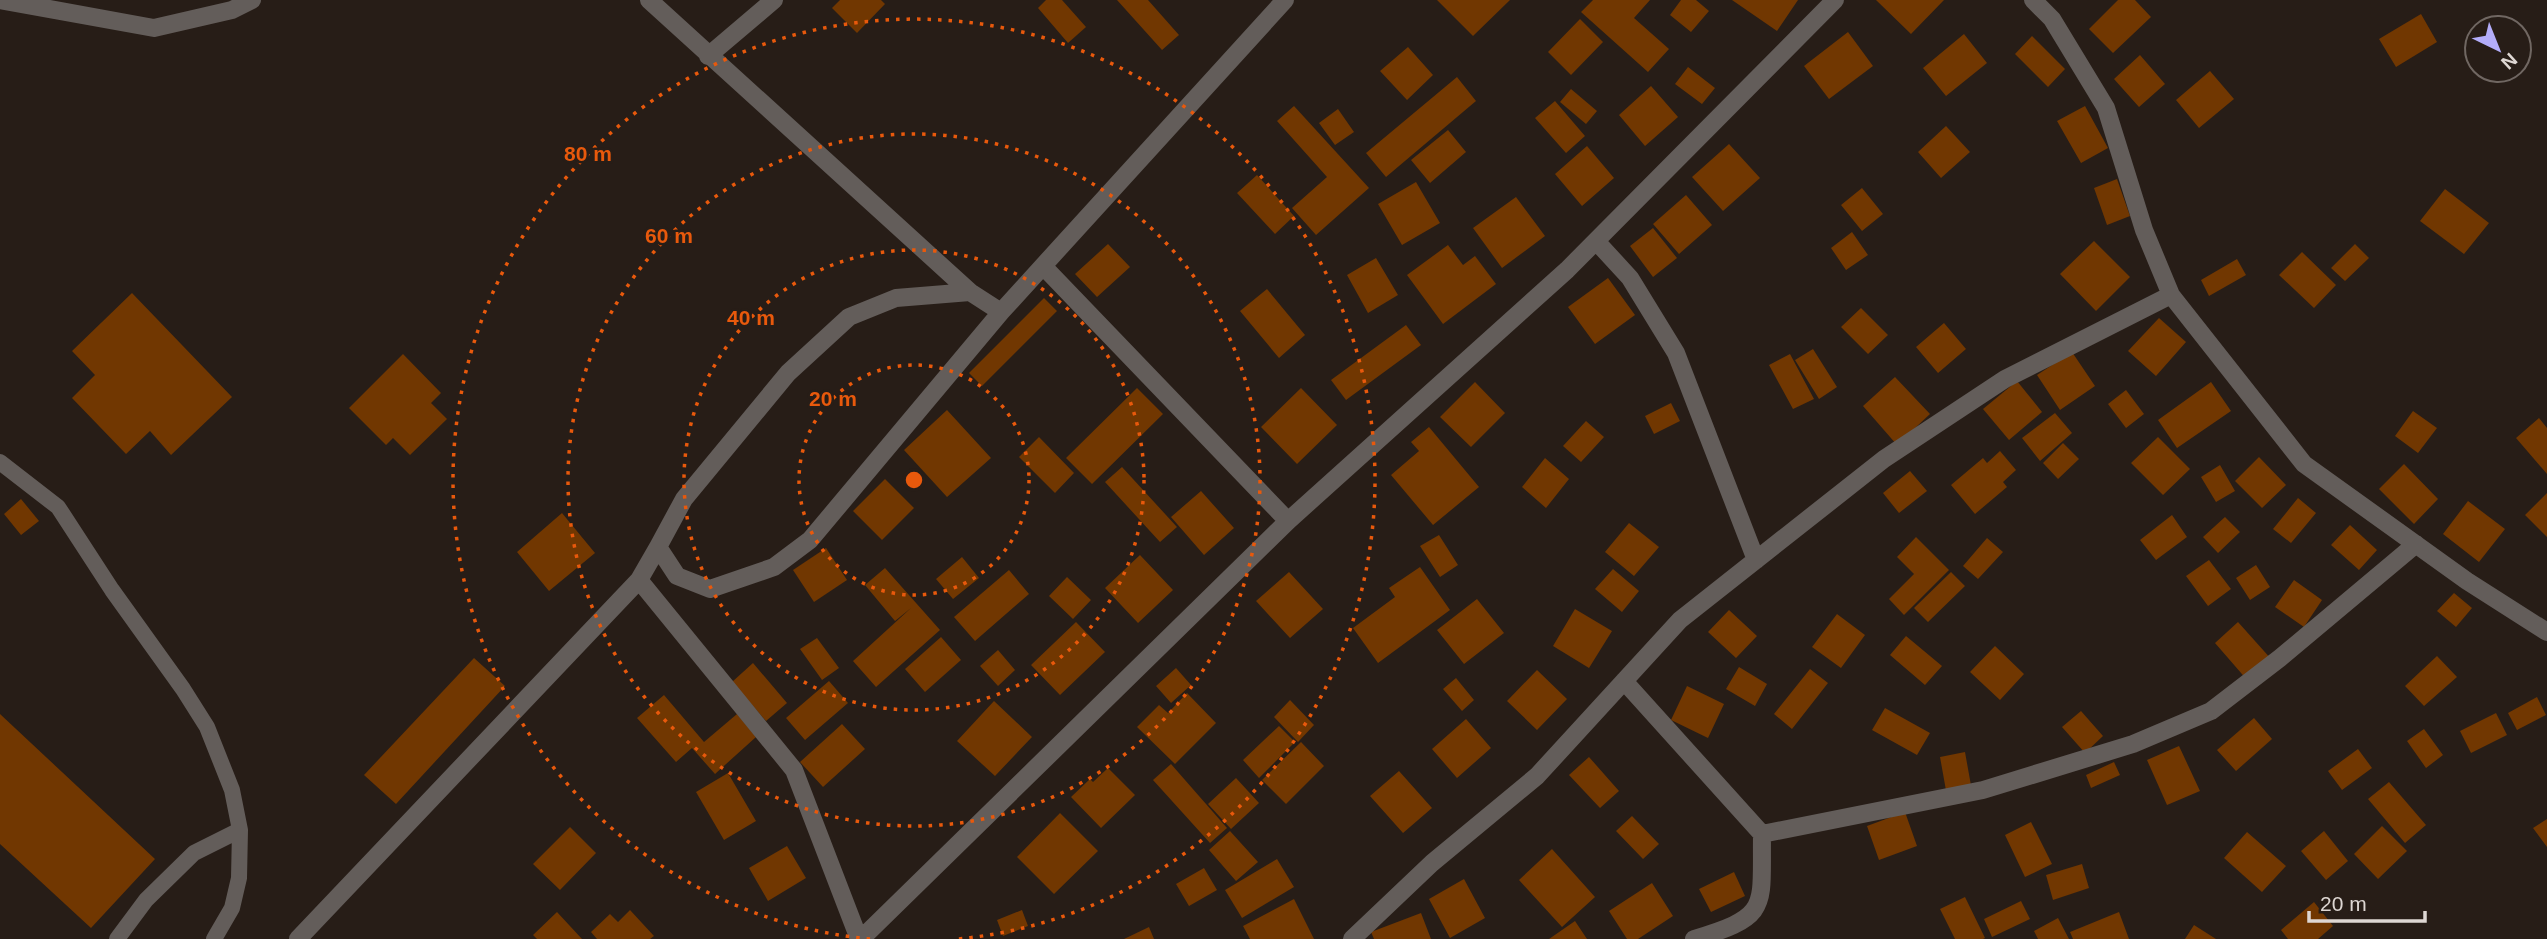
<svg xmlns="http://www.w3.org/2000/svg" width="2547" height="939" viewBox="0 0 2547 939" font-family="Arial,sans-serif">
  <style>
    .building { fill: #713701 }
    .lines { fill: none; stroke-linecap: round; stroke-linejoin: round }
    .service { stroke: #635d5a; stroke-width: 16 }
    .minor { stroke: #635d5a; stroke-width: 18 }
    .ring { fill: none; stroke: #e8590c; stroke-width: 3.5; stroke-dasharray: 3.5 7 }
    .centre { fill: #e8590c; stroke: #271d17; stroke-width: 3.5 }
    .ring-label { font-size: 21px; text-anchor: middle; font-weight: bold; fill: #e8590c; stroke: #271d17; stroke-width: 5; stroke-linejoin: round; paint-order: stroke }
  </style>
  <rect width="100%" height="100%" fill="#271d17"/>
  <!-- building -->
  <path class="building" d="M840,0H881L885,4L857,33L832,8Z
    M1046,0H1062L1086,27L1068,43L1038,8Z
    M1117,0H1148L1179,35L1162,50Z
    M1437,0H1510L1473,36Z
    M1593,0H1650L1634,18L1669,49L1648,72L1581,12Z
    M1681,0H1696L1709,11L1691,32L1670,15Z
    M1732,0H1798L1777,31Z
    M1876,0H1944L1911,34Z
    M2118,0H2135L2151,17L2113,53L2089,29Z
    M2421,14L2437,42L2396,67L2379,39Z
    M1580,19L1603,42L1571,75L1548,52Z
    M1848,32L1873,66L1829,99L1804,66Z
    M1964,34L1987,63L1946,96L1923,68Z
    M2032,36L2065,69L2048,87L2015,54Z
    M1408,47L1433,75L1407,100L1380,71Z
    M2140,55L2165,84L2139,107L2114,79Z
    M1688,67L1715,88L1702,104L1675,84Z
    M2210,71L2234,99L2199,128L2176,100Z
    M1457,77L1476,101L1386,177L1366,153Z
    M1651,86L1678,117L1645,146L1619,115Z
    M1571,89L1597,111L1586,124L1560,102Z
    M1555,101L1585,136L1566,153L1535,118Z
    M1294,106L1369,188L1316,235L1292,208L1327,177L1277,121Z
    M2085,106L2108,148L2081,163L2057,121Z
    M1338,109L1354,132L1335,145L1319,123Z
    M1946,126L1970,152L1941,178L1918,152Z
    M1448,130L1466,152L1430,183L1411,160Z
    M1729,144L1760,178L1723,211L1692,177Z
    M1587,146L1614,178L1582,206L1555,174Z
    M1257,175L1294,216L1275,234L1237,193Z
    M2117,179L2130,216L2107,225L2094,188Z
    M1416,182L1440,223L1402,245L1378,204Z
    M1862,188L1883,214L1862,231L1841,205Z
    M2445,189L2489,223L2464,254L2420,221Z
    M1686,195L1712,225L1679,254L1653,224Z
    M1516,197L1545,236L1502,268L1473,228Z
    M1653,228L1677,258L1653,277L1630,246Z
    M1852,232L1868,255L1846,270L1831,248Z
    M2094,241L2130,277L2096,311L2060,274Z
    M1108,244L1130,267L1097,297L1075,274Z
    M2355,244L2369,258L2345,281L2331,268Z
    M1448,245L1463,265L1475,256L1496,284L1443,324L1407,275Z
    M2302,252L2336,285L2314,308L2279,275Z
    M1376,258L1398,295L1368,313L1347,275Z
    M2237,259L2246,275L2209,296L2201,280Z
    M1608,278L1635,315L1595,344L1568,307Z
    M1267,289L1305,335L1279,358L1240,311Z
    M132,293L232,397L171,455L150,431L126,454L72,398L95,375L72,351Z
    M1044,298L1057,311L982,386L969,373Z
    M1861,308L1888,335L1868,354L1841,327Z
    M2159,318L2186,342L2156,376L2128,351Z
    M1944,323L1966,349L1938,373L1916,347Z
    M1406,325L1421,345L1346,400L1331,380Z
    M1813,349L1837,387L1819,399L1795,360Z
    M2072,352L2095,386L2060,410L2037,375Z
    M403,354L441,393L431,403L447,419L410,455L393,438L386,445L349,408Z
    M1790,354L1814,399L1793,409L1769,365Z
    M1895,377L1930,414L1897,445L1863,406Z
    M2017,381L2042,412L2009,440L1983,409Z
    M1475,382L1505,413L1471,447L1440,417Z
    M2211,382L2231,411L2177,448L2158,420Z
    M1137,388L1163,414L1092,484L1066,458Z
    M1301,388L1337,425L1297,464L1261,427Z
    M2126,390L2144,414L2126,428L2108,404Z
    M1671,403L1680,421L1654,434L1645,416Z
    M947,410L991,458L947,497L904,450Z
    M2413,411L2437,428L2418,453L2395,436Z
    M2055,413L2072,433L2040,461L2022,438Z
    M2539,418L2547,428V474L2516,438Z
    M1586,421L1604,437L1581,462L1563,446Z
    M1429,427L1479,487L1433,525L1391,475L1419,451L1411,442Z
    M1039,437L1074,473L1055,493L1019,457Z
    M2158,437L2190,469L2163,495L2131,463Z
    M2063,443L2079,459L2058,479L2043,463Z
    M2000,451L2016,470L2003,482L2007,487L1975,514L1951,485L1983,458L1987,463Z
    M2259,457L2286,485L2262,508L2235,481Z
    M1545,458L1569,479L1546,508L1522,487Z
    M2404,464L2438,499L2414,524L2379,489Z
    M2220,465L2235,491L2216,502L2201,477Z
    M1122,467L1177,527L1160,542L1105,482Z
    M1910,471L1927,491L1899,513L1883,493Z
    M885,479L914,508L882,540L853,511Z
    M1201,491L1234,528L1204,555L1171,517Z
    M2547,493V537L2525,515Z
    M2298,498L2316,513L2291,543L2273,529Z
    M21,499L39,521L21,535L4,514Z
    M2468,501L2505,529L2479,562L2443,534Z
    M562,513L595,553L549,591L517,552Z
    M2172,515L2187,537L2156,560L2140,540Z
    M2225,517L2240,532L2218,553L2203,537Z
    M1629,523L1659,547L1634,576L1605,552Z
    M2350,525L2377,550L2359,570L2331,545Z
    M1439,535L1458,565L1440,577L1420,546Z
    M1916,537L1949,570L1904,615L1889,599L1914,574L1897,557Z
    M1987,538L2003,552L1978,579L1963,566Z
    M826,548L847,580L814,602L793,570Z
    M1140,555L1173,590L1138,623L1105,588Z
    M962,557L979,578L953,599L936,579Z
    M2209,560L2231,589L2208,606L2186,576Z
    M2256,565L2270,587L2250,600L2236,578Z
    M1420,567L1450,610L1378,663L1353,628L1395,597L1389,588Z
    M885,568L940,630L876,687L853,661L911,608L895,621L865,585Z
    M1613,569L1639,591L1622,612L1595,589Z
    M1009,570L1029,594L975,641L954,617Z
    M1289,572L1323,609L1290,638L1256,601Z
    M1951,572L1965,586L1928,622L1914,608Z
    M1067,577L1091,600L1073,619L1049,596Z
    M2294,580L2322,600L2304,627L2275,607Z
    M2454,593L2472,608L2456,627L2437,611Z
    M1477,599L1504,633L1464,664L1437,630Z
    M1575,609L1612,631L1589,668L1553,646Z
    M1729,610L1757,636L1736,658L1708,632Z
    M1837,614L1865,635L1841,668L1812,647Z
    M1076,622L1105,652L1060,695L1031,665Z
    M2238,622L2272,660L2248,681L2215,643Z
    M1906,636L1942,666L1925,685L1890,655Z
    M941,637L961,660L925,692L905,669Z
    M817,638L839,668L822,680L800,649Z
    M1995,646L2024,674L2000,700L1970,672Z
    M998,650L1015,670L998,686L980,666Z
    M2437,656L2457,677L2424,706L2405,686Z
    M474,658L505,686L396,804L364,775Z
    M753,663L787,703L766,721L732,682Z
    M1739,667L1767,684L1755,706L1726,689Z
    M1176,668L1191,685L1171,703L1156,686Z
    M1810,669L1828,683L1792,729L1774,714Z
    M1537,670L1567,699L1537,730L1507,701Z
    M1456,678L1474,700L1462,711L1443,689Z
    M829,681L848,703L805,740L786,718Z
    M1687,686L1724,704L1708,738L1671,720Z
    M1187,693L1216,723L1175,764L1137,727L1159,705L1168,713Z
    M664,695L704,742L737,714L756,737L715,774L692,748L676,762L637,718Z
    M2537,697L2546,715L2517,730L2508,713Z
    M1290,700L1314,725L1298,742L1274,717Z
    M994,701L1032,737L995,776L957,741Z
    M1885,708L1930,733L1917,755L1872,730Z
    M2081,711L2103,736L2085,753L2062,727Z
    M2496,713L2507,735L2471,753L2460,731Z
    M0,714L155,859L91,928L0,844Z
    M2254,718L2272,739L2236,771L2217,750Z
    M1466,719L1491,748L1457,778L1432,749Z
    M842,724L865,749L823,787L800,762Z
    M1279,726L1295,742L1259,778L1243,760Z
    M2424,729L2443,755L2426,768L2407,741Z
    M1301,742L1324,766L1286,804L1262,780Z
    M2179,746L2200,791L2167,805L2147,760Z
    M2358,749L2372,768L2342,790L2328,771Z
    M1965,752L1972,791L1947,796L1940,757Z
    M1589,757L1619,791L1600,808L1569,775Z
    M2114,762L2120,775L2091,788L2086,775Z
    M1171,764L1227,828L1210,843L1153,780Z
    M1108,768L1135,795L1101,828L1071,797L1090,779L1093,782Z
    M1399,771L1432,808L1403,833L1370,796Z
    M728,773L756,821L724,840L696,792Z
    M1236,778L1259,803L1231,829L1208,804Z
    M2389,782L2426,825L2405,843L2368,799Z
    M1905,812L1917,846L1879,860L1867,826Z
    M1060,813L1098,851L1054,894L1017,857Z
    M1632,816L1659,844L1643,859L1616,831Z
    M2547,819V847L2533,828Z
    M2031,822L2052,864L2025,877L2005,835Z
    M2382,826L2407,851L2378,879L2354,854Z
    M570,827L596,853L560,890L533,864Z
    M1230,831L1258,862L1236,881L1209,850Z
    M2324,831L2348,861L2326,880L2301,851Z
    M2247,832L2286,866L2262,892L2224,858Z
    M787,846L806,878L768,901L749,868Z
    M1552,849L1595,897L1562,927L1519,880Z
    M1277,859L1294,887L1242,918L1225,890Z
    M2082,864L2089,888L2053,900L2046,875Z
    M1204,868L1217,890L1189,906L1176,884Z
    M1734,872L1745,896L1711,912L1699,889Z
    M1464,879L1485,918L1450,938L1429,899Z
    M1652,883L1673,916L1638,939H1627L1609,911Z
    M1965,897L1985,938L1983,939H1955L1940,909Z
    M1294,899L1314,939H1250L1243,926Z
    M2021,901L2030,919L1992,937L1984,919Z
    M2314,902L2333,926L2318,939H2288L2281,930Z
    M630,910L654,936L650,939H597L591,932L610,914L618,922Z
    M1022,910L1028,926L1003,936L997,920Z
    M557,912L582,939H537L533,935Z
    M2119,912L2129,939H2073L2070,932Z
    M1421,913L1431,939H1374L1371,932Z
    M2058,918L2069,939H2038L2034,931Z
    M1575,921L1587,939H1549Z
    M2194,925L2216,939H2185Z
    M1149,927L1154,939H1124Z"/>
  <g class="lines">
    <!-- service -->
    <path class="service" d="M0,462L58,507L112,590L183,689L207,727L232,790L240,830L239,878L232,908L214,939
      M117,939L146,900L194,853L240,830"/>
    <!-- minor -->
    <path class="minor" d="M0,0L154,28L232,10L252,0
      M649,0L970,292L1001,312
      M2033,0L2052,19L2106,108L2144,230L2171,295L2304,464L2467,581L2547,632
      M708,56L774,0
      M1596,241L1630,278L1676,353L1756,560
      M1043,266L1288,521
      M658,547L684,499L788,373L849,317L896,298L970,292
      M639,580L794,770L859,939
      M1624,681L1762,834C1761,908 1771,916 1694,939
      M1762,834L1983,790L2133,744L2211,711L2280,658L2416,544
      M298,939L639,580L658,547L677,576L710,589L774,567L810,540L1001,312L1285,0
      M861,939L1288,521L1567,270L1835,0
      M1352,939L1432,863L1537,776L1680,620L1884,459L2005,379L2171,295"/>
  </g>
  <!-- distance rings -->
  <g class="ring">
    <circle cx="914" cy="480" r="115"/>
    <circle cx="914" cy="480" r="230"/>
    <circle cx="914" cy="480" r="346"/>
    <path d="M870 939A461 461 0 1 1 958 939"/>
  </g>
  <circle cx="914" cy="480" r="10" class="centre"/>
  <g class="ring-label">
    <text x="588" y="161">80 m</text>
    <text x="669" y="243">60 m</text>
    <text x="751" y="325">40 m</text>
    <text x="833" y="406">20 m</text>
  </g>
  <!-- north arrow -->
  <g transform="translate(2498 49) rotate(137)"><circle r="33" fill="#271d17" stroke="#706762" stroke-width="2"/>
  <path d="M0-5L12 26L0 18L-12 26Z" fill="#b3adf9"/>
  <text y="-10" font-size="19" font-weight="bold" text-anchor="middle" fill="#ded7d3">N</text>
  </g>
  <!-- scale -->
  <path d="M2309 911v10h116v-10" fill="none" stroke="#ded7d3" stroke-width="3.5"/>
  <text x="2320" y="911" font-size="21" fill="#ded7d3" stroke="#271d17" stroke-width="5" paint-order="stroke">20 m</text>
</svg>
